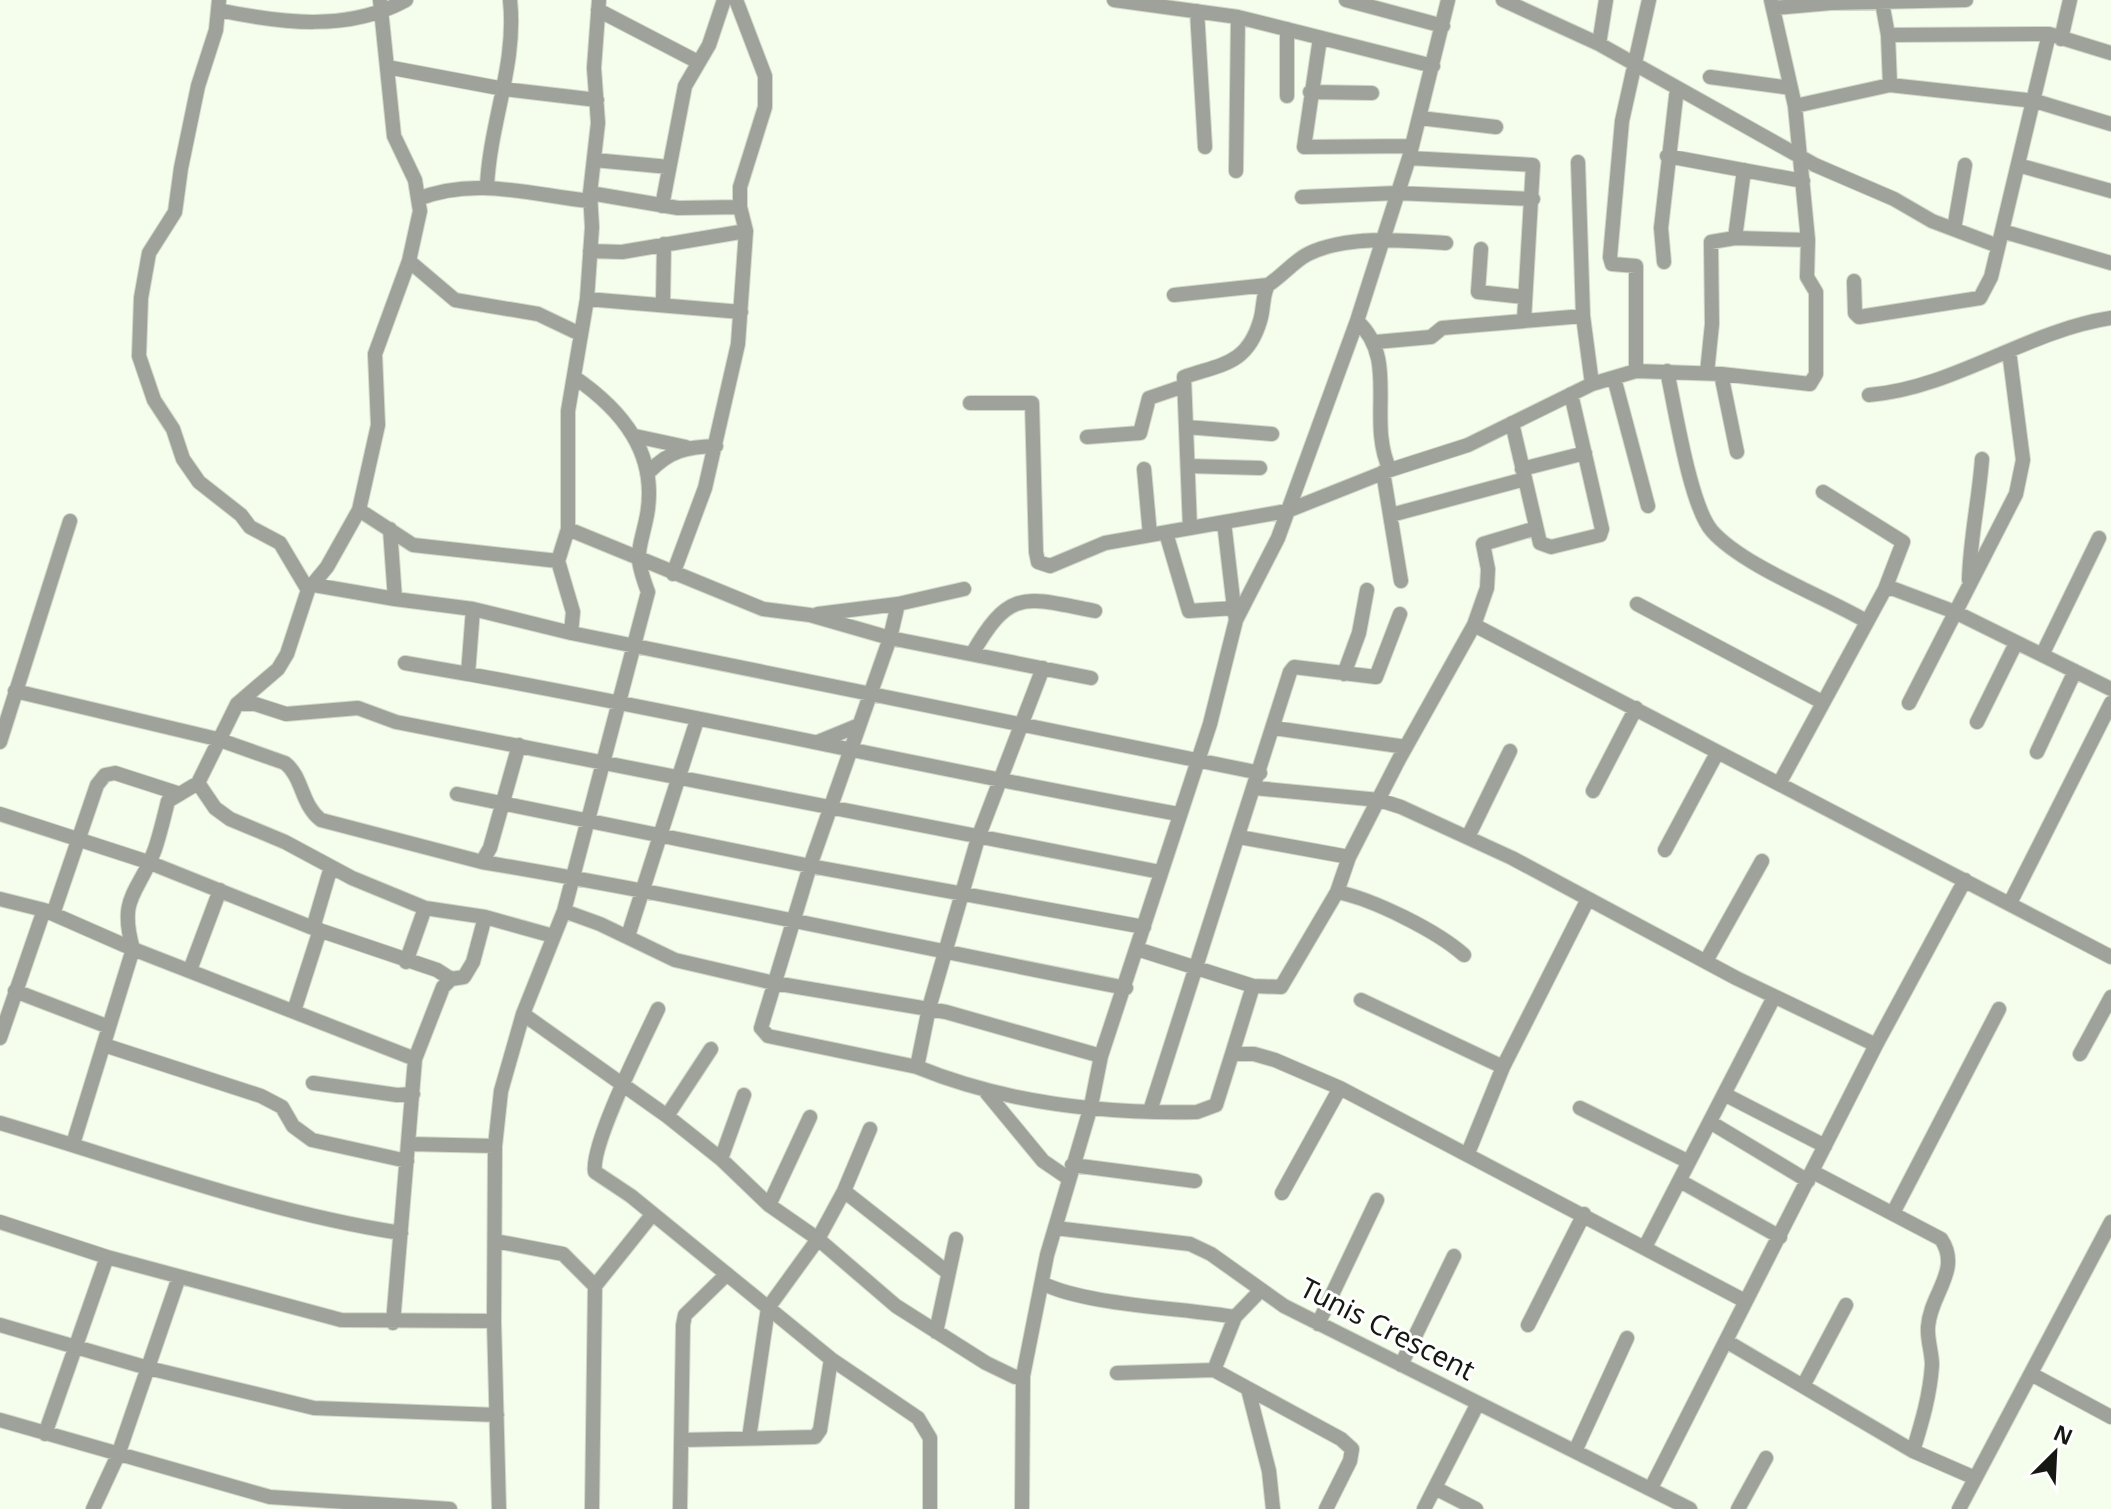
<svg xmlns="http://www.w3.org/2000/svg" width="2111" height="1509" viewBox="0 0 2111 1509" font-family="'Noto Sans',sans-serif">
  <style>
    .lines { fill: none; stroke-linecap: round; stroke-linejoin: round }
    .minor-casing { stroke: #d1d9c9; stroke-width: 16 }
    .minor { stroke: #9ea29a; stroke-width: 14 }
    .labels { text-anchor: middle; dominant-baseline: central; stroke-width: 6; stroke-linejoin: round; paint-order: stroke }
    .street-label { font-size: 28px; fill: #161913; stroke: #fff }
  </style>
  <rect width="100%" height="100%" fill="#f5feec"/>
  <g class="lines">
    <defs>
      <path id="minor" d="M219,0L216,30L198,86L181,168L175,212L149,253L141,298L139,356L154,400L173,429L183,459L199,482L241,515L250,527L280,543L308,590
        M380,0L394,136L415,180L420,211L409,261L375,354L378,425L359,510L413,545L558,561
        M1114,0L1238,17L1433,66
        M1346,0L1443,26
        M1503,0L1599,44L1815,165L1894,199L1932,221L1998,246
        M1882,2L1888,35L2049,34L2111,53
        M1774,8L1831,3L1966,0
        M218,10C281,23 348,32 406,0
        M598,10L698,62
        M1197,11L1205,147
        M1888,35L1890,85L2035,101L2111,124
        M1320,38L1304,147L1412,146
        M2061,39L2070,0
        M1599,44L1606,0
        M387,67L504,89L597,100
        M1710,77L1791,88
        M1310,92L1372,93
        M1287,96V29
        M1795,106L1890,85
        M1420,118L1496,127
        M1667,156L1803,181
        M1409,158L1533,165L1524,320
        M594,160L669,167
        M1578,162L1583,316L1592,384
        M2018,165L2111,191
        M1744,170L1735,238L1808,240
        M1236,171L1238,17
        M487,186C490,122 517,64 510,0
        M590,193L678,208L740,207
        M1302,197L1397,193L1533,199
        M418,199C475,176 532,195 590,201
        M662,206L685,86L709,45L724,0
        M1954,229L1965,165
        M2002,231L2111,263
        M1481,249L1478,292L1524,297
        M590,251L622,252L746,231
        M409,261L455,300L538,314L580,334
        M1664,262L1661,228L1677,88
        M1854,281L1855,313L1859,317L1980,298L1991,277L2049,34
        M1174,295L1268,285
        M587,299L741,312
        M663,304L664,244
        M1357,321C1400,360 1366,420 1390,470
        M1376,342L1431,337L1442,328L1583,316
        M1636,371V266L1612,264L1610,257L1622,121L1649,0
        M1667,371C1675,407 1690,506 1712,531C1743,566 1823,596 1866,621
        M1707,373L1712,324L1711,242L1735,238
        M1721,374L1737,452
        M1614,378L1648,506
        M1869,395C1954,388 2026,331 2111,318
        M970,403H1032L1036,552L1038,562L1050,566L1105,543L1287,511L1390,470L1468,445L1592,384L1636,371L1721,374L1810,384L1816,374V292L1807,277L1808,240L1795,106L1771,0
        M1512,423L1540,543L1551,547L1600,535L1602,529L1571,394
        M1187,427L1272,434
        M635,436L686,447
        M1087,437L1140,433L1149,398L1184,386
        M1188,466L1260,468
        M1144,469L1150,535
        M1522,469L1585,453
        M649,472C670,450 687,447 716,446
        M1383,472L1401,581
        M1823,492L1903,542L1885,589
        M1391,515L1525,479
        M1224,522L1234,608
        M1190,528L1184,377C1221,364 1247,365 1260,321C1264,309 1262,296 1268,285C1282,276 1294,261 1308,254C1346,235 1405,240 1446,243
        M390,529L395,599L473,609L571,633L573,612L558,561L568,529V411L587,299L592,227L590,193L598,123L594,68L599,0
        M568,529L763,609L810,615L890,638L1091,678
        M1166,533L1189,611L1234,608L1236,620
        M673,574L705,488L738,344L746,231L740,207V187L765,107V76L736,0
        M1969,580C1970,539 1979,500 1982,459
        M314,585L395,599
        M898,604L890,638L810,866L761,1028L768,1036L917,1067
        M1637,604L1822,702
        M473,609L468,674C706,717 941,771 1178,814
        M818,614L898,604L964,589
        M1474,625L1487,588L1488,569L1483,544L1536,528
        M571,633L1260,773
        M972,654C1010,588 1024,597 1095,611
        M2042,655L2099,538
        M405,663L468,674
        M1043,668L978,838L929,1008L917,1067C1005,1103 1102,1114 1197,1112L1216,1105L1232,1054H1254L1275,1060L1340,1088L1745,1301
        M1344,674L1359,633L1367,590
        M15,691L217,739L285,763C303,777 301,805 321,820L482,862
        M1909,703L2016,494L2023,460L2009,351
        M237,704H255L286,714L358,708L396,722L1160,872
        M1977,722L2016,643
        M1274,728L1406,747
        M0,742L70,521
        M818,742L857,726
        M519,745L490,848L482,862C697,898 911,946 1126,988
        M2037,752L2075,671
        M198,783L215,808L230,819L285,842L352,878L425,908L485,917L553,936
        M1779,784L1885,589H1894L1955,612L2111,689
        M1255,788L1379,800L1401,807L1512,858L1736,978L1876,1045
        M1593,791L1636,708
        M457,794L810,866L1144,927
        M0,814L148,862L313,928L437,970L451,979
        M1239,837L1349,857
        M1468,837L1510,751
        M1665,850L1717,753
        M1337,892L1349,857L1398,761L1474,625L2111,957
        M0,899L44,910L133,949L415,1059L393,1323
        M2010,903L2111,703
        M564,911L600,924L675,960L774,983L946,1012L1101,1056
        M53,914L97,785L105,775L115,773L177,793
        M313,928L331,867
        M628,936L697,720
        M1137,949L1253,986L1232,1054
        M1706,961L1762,861
        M406,962L425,908
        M190,970L220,890
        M1253,986L1281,987L1337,892C1373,899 1437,931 1464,955
        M15,991L109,1027
        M1361,1000L1503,1067
        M658,1009C644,1039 590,1145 595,1172L631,1196L831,1359L918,1418L930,1438V1509
        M294,1011L320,930
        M523,1014L667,1116L721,1159L769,1205L818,1239L896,1306L986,1363L1015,1377L1023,1376
        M0,1038L44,910
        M104,1045L261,1096L282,1107L293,1126L312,1140L407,1161
        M2080,1054L2111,997
        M415,1059L443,987L451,979L464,977L473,962L485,917
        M313,1083L397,1095L413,1094
        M986,1092L1043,1161L1068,1178
        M1724,1094L1774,997
        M1580,1108L1689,1162
        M1150,1111L1290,672L1294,667L1376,677L1400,614
        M667,1116L711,1049
        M1710,1122L1808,1181
        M0,1123C133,1162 264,1212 401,1233
        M73,1144L133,949C118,896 138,895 155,849C160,834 164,817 168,801L198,783L237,704L278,669L287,654L308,590L327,567L359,510
        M410,1144L495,1146
        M1468,1153L1503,1067L1588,899
        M721,1159L744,1095
        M1072,1165L1195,1181
        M1813,1172L1941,1239C1962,1270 1930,1294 1928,1327C1927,1340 1932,1352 1932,1365C1930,1395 1922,1422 1913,1451
        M1680,1181L1780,1237
        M844,1191L947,1272
        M1282,1193L1340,1088
        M769,1205L810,1117
        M1893,1213L1999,1009
        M0,1222L107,1257L341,1320L494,1321
        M1055,1228L1190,1244L1211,1254L1284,1306L1690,1509
        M495,1241L563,1254L595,1286
        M1645,1247L1724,1094L1825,1146
        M1042,1283C1084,1305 1184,1308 1235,1317
        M1318,1324L1377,1200
        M0,1325L148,1368L314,1408L497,1415
        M1528,1325L1584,1214
        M936,1332L956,1239
        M1726,1341L1913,1451L1975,1478
        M1401,1365L1454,1256
        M1214,1370L1235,1317L1261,1290
        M1117,1373L1214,1370L1341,1439L1352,1449L1350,1461L1326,1509
        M2033,1375L2111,1417
        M1803,1386L1846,1305
        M1248,1389L1269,1471L1273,1509
        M0,1420L270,1497L450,1509
        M45,1434L107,1257
        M749,1438L768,1308L818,1239L844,1191L870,1129
        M681,1440L815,1437L820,1430L831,1359
        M1576,1449L1627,1338
        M1435,1488L1476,1509
        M1651,1488L1876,1045L1965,880
        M93,1509L118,1455L179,1277
        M499,1509L494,1321L495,1146L501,1091L523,1014L564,911L648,592C633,551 639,555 647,515C658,453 622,410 574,377
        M592,1509L595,1286L651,1216
        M680,1509L683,1325L685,1315L727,1274
        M1022,1509L1023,1376L1047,1255L1091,1106L1101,1056L1210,724L1236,620L1278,538L1357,321L1409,158L1448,0
        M1424,1509L1478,1403
        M1738,1509L1766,1458
        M1959,1509L2111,1222"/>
    </defs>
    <!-- minor casing -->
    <use href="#minor" class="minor-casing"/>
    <!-- minor -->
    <use href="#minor" class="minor"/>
  </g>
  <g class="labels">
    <!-- street labels -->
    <g class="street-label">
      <text transform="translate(1388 1328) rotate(27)">Tunis Crescent</text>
    </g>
  </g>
  <!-- north arrow -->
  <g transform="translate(2055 1453) rotate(24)" stroke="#ffffff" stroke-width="6" paint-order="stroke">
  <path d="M0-6L14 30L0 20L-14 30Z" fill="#161913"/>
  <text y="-12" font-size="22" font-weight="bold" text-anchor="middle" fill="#161913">N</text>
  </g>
</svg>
